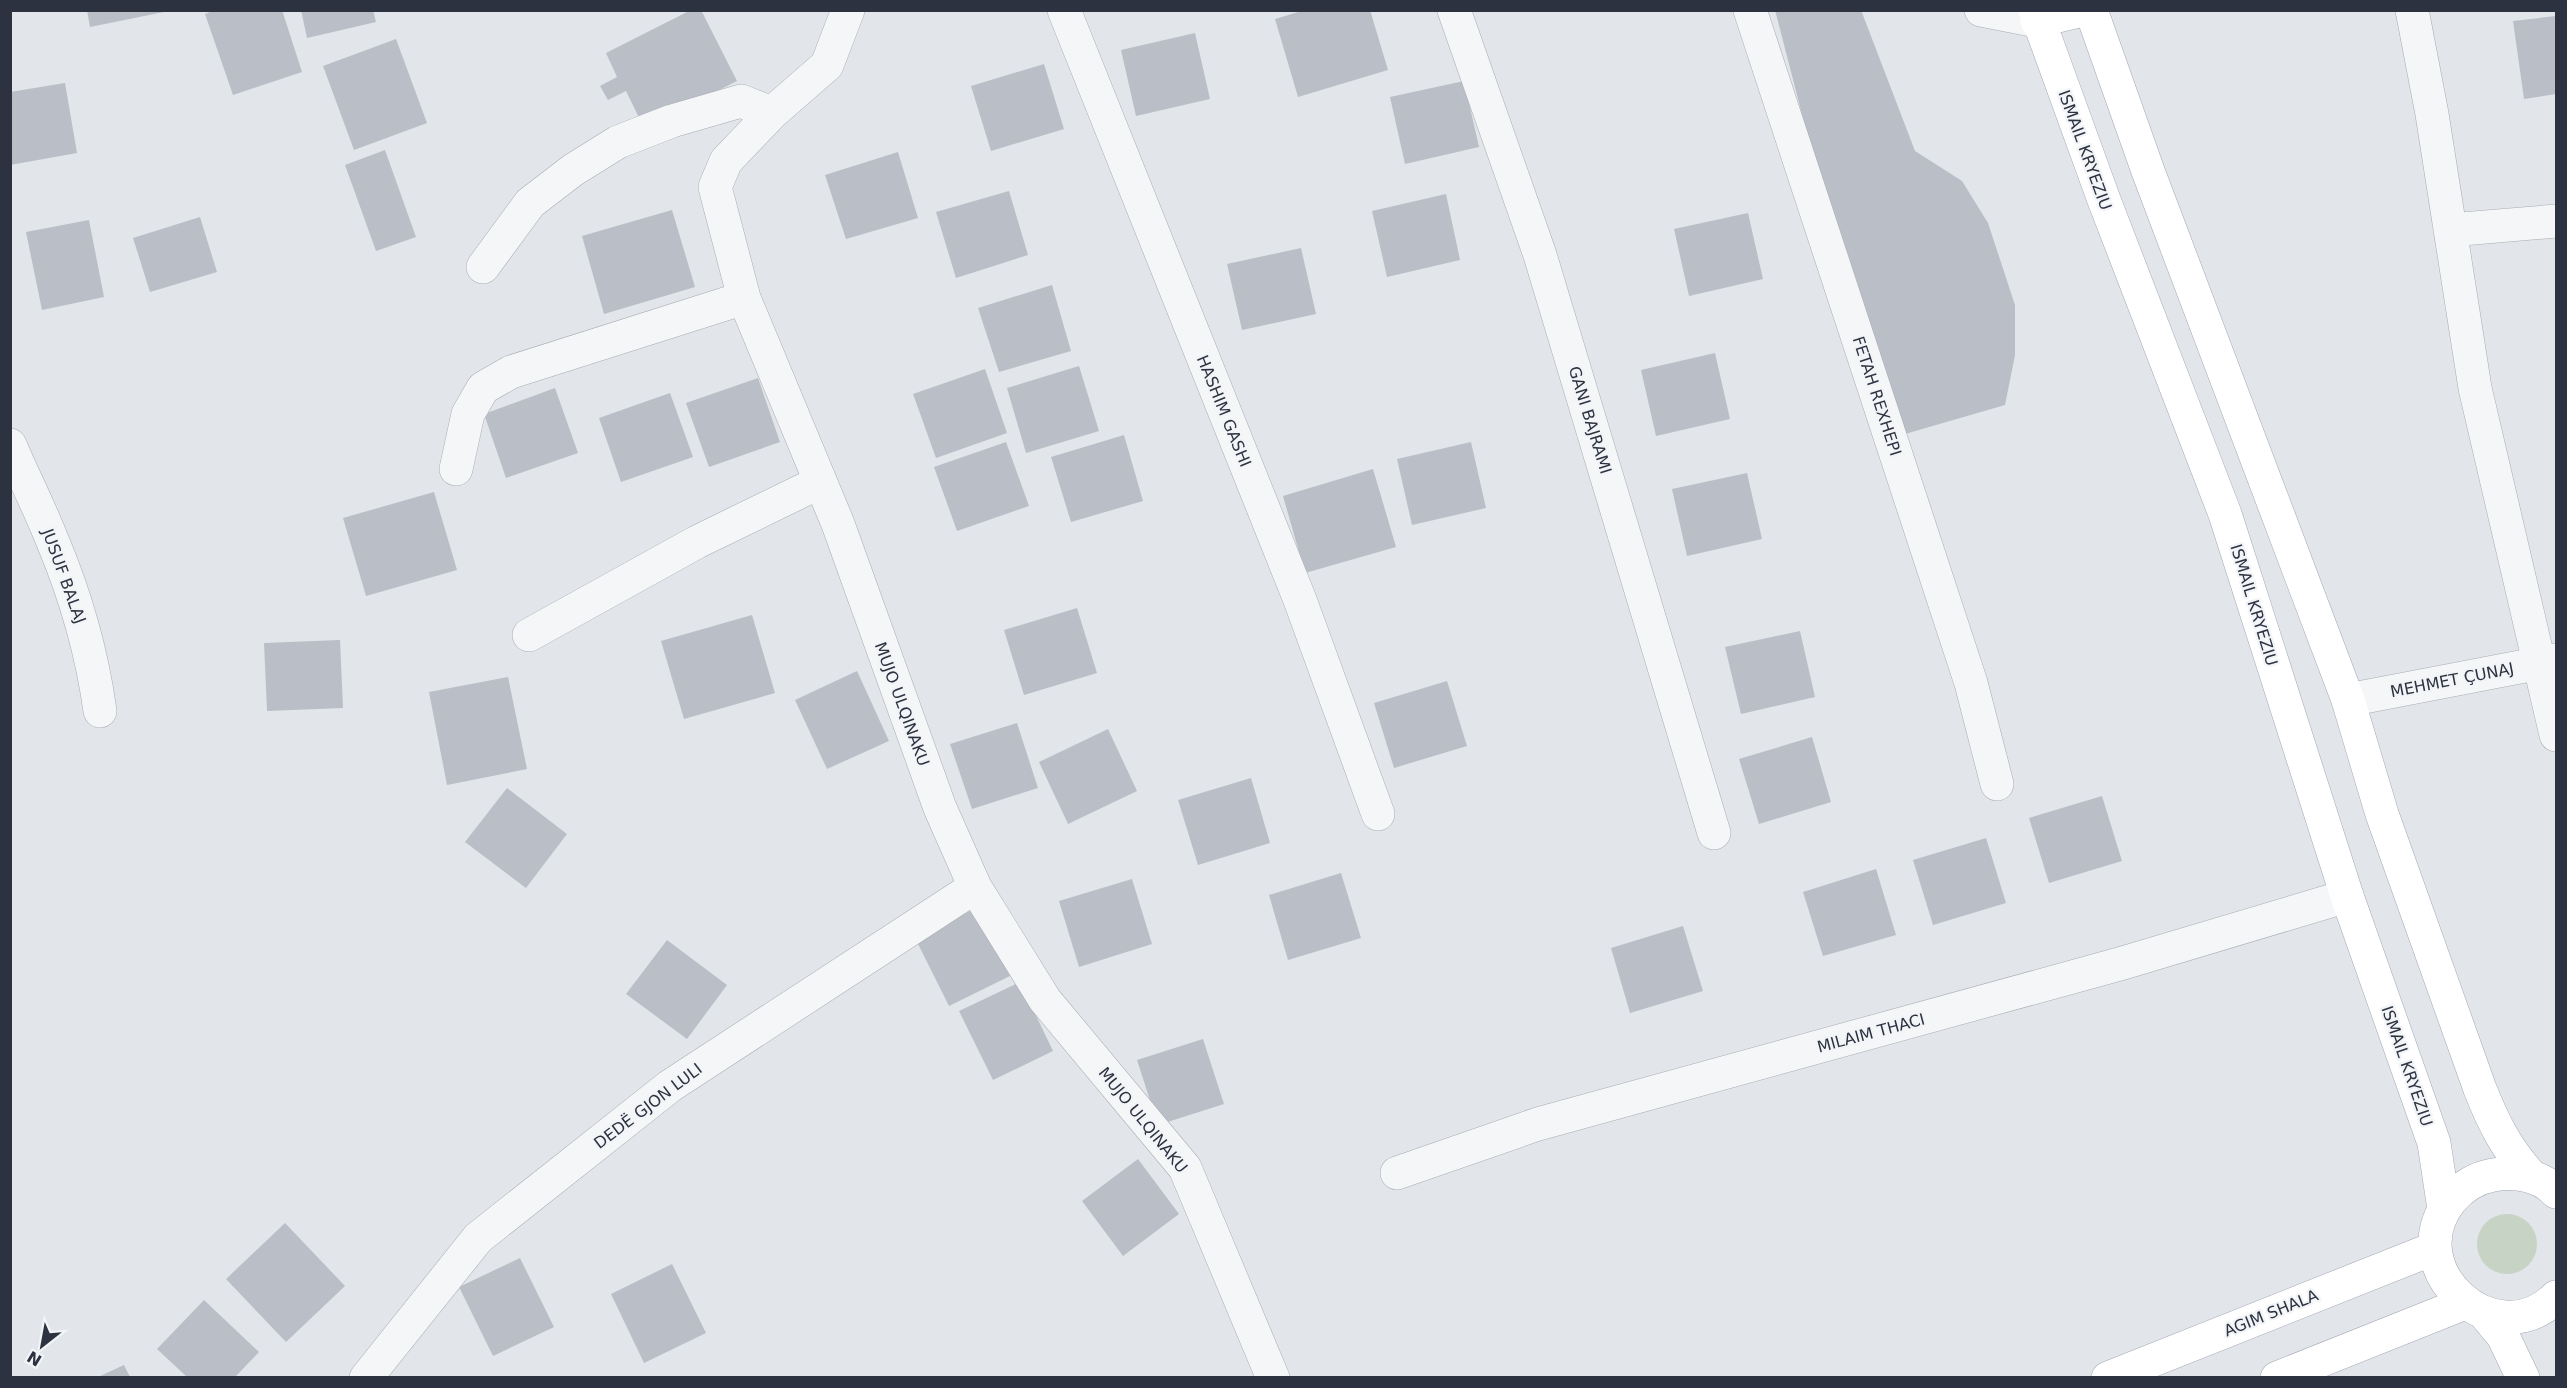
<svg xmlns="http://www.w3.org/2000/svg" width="2567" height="1388" viewBox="0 0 2567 1388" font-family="'DejaVu Sans',sans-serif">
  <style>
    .green { fill: #c7d3c4 }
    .building { fill: #babec6 }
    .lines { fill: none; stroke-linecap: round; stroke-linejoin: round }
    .minor-casing { stroke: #a8acb3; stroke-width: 34 }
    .major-casing { stroke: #a3a9b4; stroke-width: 34 }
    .minor { stroke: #f5f6f8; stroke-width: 33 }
    .major { stroke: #fff; stroke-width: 33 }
    .labels { text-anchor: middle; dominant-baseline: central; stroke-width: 4.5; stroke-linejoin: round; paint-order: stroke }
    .street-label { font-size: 16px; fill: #2c3240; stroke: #f2f4f7 }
  </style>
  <rect width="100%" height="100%" fill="#e2e5e9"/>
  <!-- green -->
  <path class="green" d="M2477 1244a30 30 0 1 1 60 0a30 30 0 1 1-60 0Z"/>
  <!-- building -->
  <path class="building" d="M87,10H163L164,12L90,27Z
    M215,10H282L302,72L233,95L205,14Z
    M301,10H373L376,22L307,38Z
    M691,10H701L737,81L644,128L626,91L608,100L600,86L617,77L606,53Z
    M1305,10H1370L1388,70L1298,97L1275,19Z
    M1775,10H1861L1915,151L1962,181L1988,223L2015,305V355L2005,405L1905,434L1819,180Z
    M2556,16V94L2524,99L2513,21Z
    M1195,33L1210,99L1136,116L1121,50Z
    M396,39L427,123L354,150L323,66Z
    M1044,64L1064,129L991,151L971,86Z
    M1464,81L1479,147L1405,164L1390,97Z
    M65,83L77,153L10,165V92Z
    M385,150L416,237L376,251L345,165Z
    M898,152L918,218L846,239L825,175Z
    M1009,191L1028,255L956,278L936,212Z
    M1446,194L1460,260L1387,277L1372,211Z
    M672,210L695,287L604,314L582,236Z
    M1748,213L1763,279L1689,296L1674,229Z
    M200,217L217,272L150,292L133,238Z
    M89,220L104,297L42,310L26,232Z
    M1301,248L1316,314L1242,330L1227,264Z
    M1052,285L1071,351L999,372L978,308Z
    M1715,353L1730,419L1656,436L1641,370Z
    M1079,366L1099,431L1026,453L1007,388Z
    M985,369L1007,433L936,458L913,394Z
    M758,378L780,442L709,467L686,403Z
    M555,388L578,453L506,478L484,414Z
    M670,393L693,457L621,482L599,418Z
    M1124,435L1143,501L1071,522L1051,457Z
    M1006,442L1029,506L957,531L934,467Z
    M1471,442L1486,508L1412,525L1397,459Z
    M1373,469L1396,547L1305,573L1283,496Z
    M1747,473L1762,539L1687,556L1672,489Z
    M434,492L457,570L366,596L343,518Z
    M1077,608L1097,673L1024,695L1004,630Z
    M752,615L775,693L684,719L661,641Z
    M1800,631L1815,697L1741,714L1725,647Z
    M340,640L343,708L267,711L264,643Z
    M857,671L889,741L827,769L795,700Z
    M508,677L527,769L447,785L429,692Z
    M1447,681L1467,746L1394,768L1374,703Z
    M1017,723L1038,788L972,809L950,744Z
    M1108,729L1137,791L1068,824L1039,762Z
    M1812,737L1831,802L1759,824L1739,759Z
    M1251,778L1270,843L1198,865L1178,800Z
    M507,788L567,834L526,888L465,842Z
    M2102,796L2122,861L2049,883L2029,818Z
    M1986,838L2006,903L1933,925L1913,860Z
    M1876,869L1896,935L1823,956L1803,892Z
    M1341,873L1361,938L1288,960L1269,895Z
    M1132,879L1152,944L1079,967L1059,901Z
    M976,908L1010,976L949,1006L915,938Z
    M1683,926L1703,991L1630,1013L1611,948Z
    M667,940L727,985L687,1039L626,994Z
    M1020,982L1053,1051L993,1080L959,1011Z
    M1203,1039L1224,1104L1158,1125L1137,1060Z
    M1138,1159L1179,1214L1123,1256L1082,1201Z
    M285,1223L345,1286L286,1342L226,1279Z
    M520,1258L554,1327L493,1356L459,1287Z
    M672,1264L706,1333L644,1363L611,1294Z
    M204,1300L259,1352L235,1377H187L157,1349Z
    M124,1365L130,1377H98Z"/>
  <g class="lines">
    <defs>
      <path id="minor" d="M848,10L827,65L772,113L726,161L715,187L744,298L838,524L940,808L975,887L1045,1000L1185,1168L1273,1378
        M1064,10L1300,600L1378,814
        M1454,10L1540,255L1714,833
        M1750,10L1971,683L1997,784
        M1981,10L2037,21
        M2412,10L2432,114L2475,388L2556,735
        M2450,230L2556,221
        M483,267L530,203L573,170L618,142L672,121L741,101L772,113
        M10,445C24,478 40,509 53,542C76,597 92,653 100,711
        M456,469L468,414L483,388L511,372L744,298
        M529,635L697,542L820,482
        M2348,700L2556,660
        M1397,1173L1538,1124L2123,963L2347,896
        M366,1378L478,1238L670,1086L975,887"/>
      <path id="major" d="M2035,10L2104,200L2225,514L2347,896L2434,1143L2444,1209
        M2091,10L2148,171L2348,700L2382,814L2480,1089C2494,1124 2506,1148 2531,1176
        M2037,21L2083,10
        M2556,1192C2541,1175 2515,1171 2493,1175C2476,1178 2462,1187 2451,1200C2396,1269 2496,1358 2556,1297
        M2484,1313L2503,1336L2523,1378
        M2108,1378L2435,1248
        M2277,1378L2465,1303"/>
    </defs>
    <!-- minor casing -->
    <use href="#minor" class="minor-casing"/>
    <!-- major casing -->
    <use href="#major" class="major-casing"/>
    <!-- minor -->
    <use href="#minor" class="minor"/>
    <!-- major -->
    <use href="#major" class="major"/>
  </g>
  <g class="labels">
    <!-- street labels -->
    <g class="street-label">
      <text transform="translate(2085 150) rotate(70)">ISMAIL KRYEZIU</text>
      <text transform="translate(1877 396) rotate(72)">FETAH REXHEPI</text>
      <text transform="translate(1224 411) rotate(68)">HASHIM GASHI</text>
      <text transform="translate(1590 420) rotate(73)">GANI BAJRAMI</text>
      <text transform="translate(64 576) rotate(70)">JUSUF BALAJ</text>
      <text transform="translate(2254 605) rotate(73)">ISMAIL KRYEZIU</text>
      <text transform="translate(2452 680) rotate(-11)">MEHMET ÇUNAJ</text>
      <text transform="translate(902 704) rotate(70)">MUJO ULQINAKU</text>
      <text transform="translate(1871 1033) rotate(-15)">MILAIM THACI</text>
      <text transform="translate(2407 1066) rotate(71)">ISMAIL KRYEZIU</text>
      <text transform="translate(648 1106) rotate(-37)">DEDË GJON LULI</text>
      <text transform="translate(1143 1120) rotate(51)">MUJO ULQINAKU</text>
      <text transform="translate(2271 1313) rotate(-22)">AGIM SHALA</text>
    </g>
  </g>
  <!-- border -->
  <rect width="2567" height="1388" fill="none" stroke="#2c3240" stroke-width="24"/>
  <!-- north arrow -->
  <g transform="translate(42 1346) rotate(211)" stroke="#f2f4f7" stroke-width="4.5" paint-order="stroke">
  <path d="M0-4.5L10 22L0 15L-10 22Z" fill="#2c3240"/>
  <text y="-9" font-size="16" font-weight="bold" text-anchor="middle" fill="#2c3240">N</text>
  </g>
</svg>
